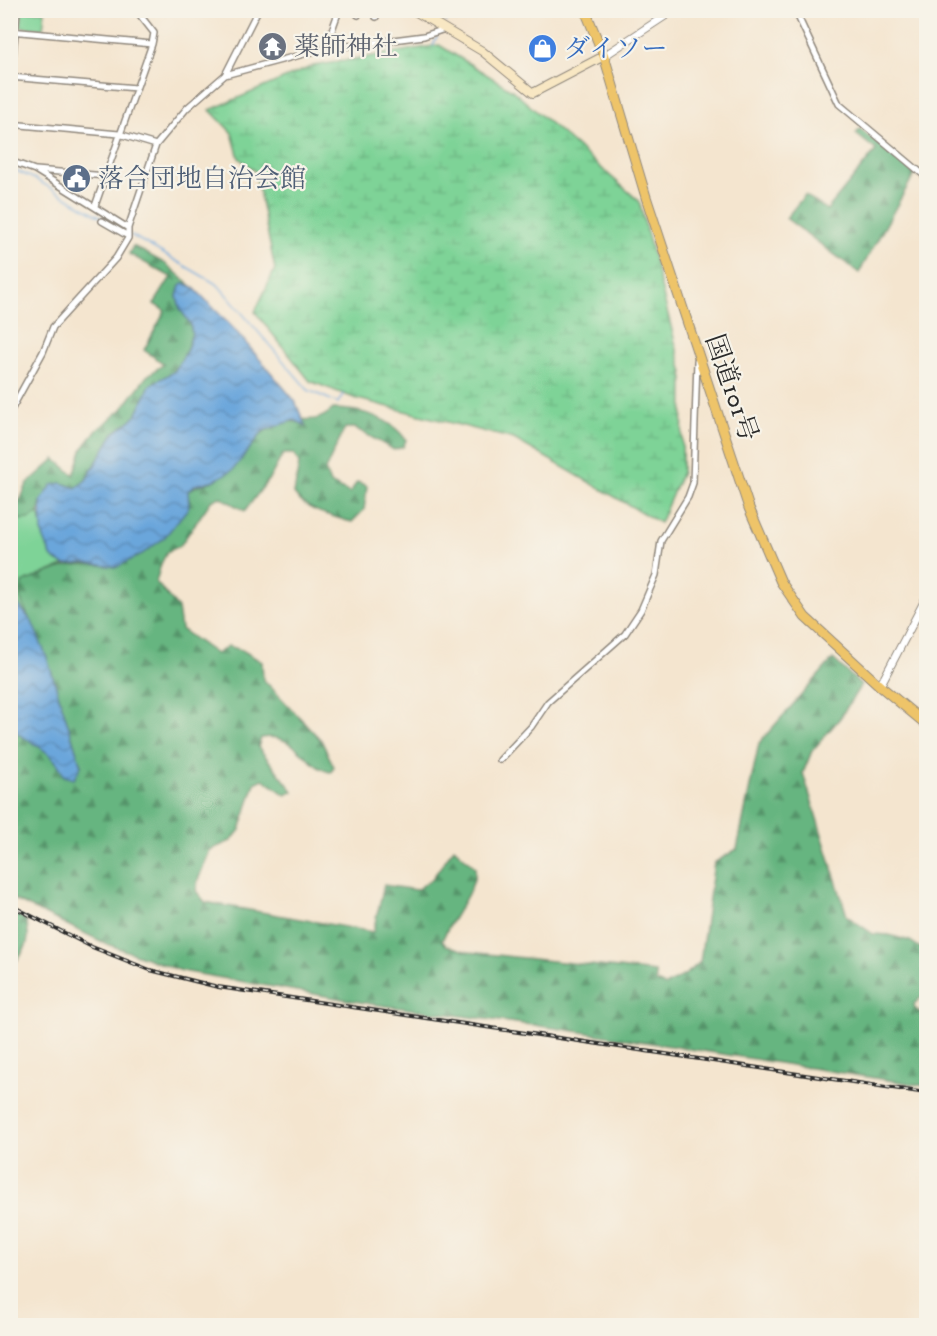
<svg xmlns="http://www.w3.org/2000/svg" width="937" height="1336" viewBox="0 0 937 1336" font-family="'IM FELL DW Pica','Noto Serif JP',serif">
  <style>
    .green { fill: #7ed397; stroke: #547f61; stroke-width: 1.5 }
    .forest { fill: url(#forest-firs); stroke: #487056; stroke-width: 1.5 }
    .wetland { fill: url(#wetland-marsh); stroke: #547f61; stroke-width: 1.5 }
    .water { fill: url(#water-waves); stroke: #4b6883; stroke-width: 1.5 }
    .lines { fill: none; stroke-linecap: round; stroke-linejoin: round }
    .stream { stroke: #6ba6db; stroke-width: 1.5 }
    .minor-casing { stroke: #90887d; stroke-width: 8 }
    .tertiary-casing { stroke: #90887d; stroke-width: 9 }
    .secondary-casing { stroke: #90887d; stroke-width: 10 }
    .trunk-casing { stroke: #90887d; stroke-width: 11 }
    .minor { stroke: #fff; stroke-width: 5 }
    .tertiary { stroke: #fff; stroke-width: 7 }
    .secondary { stroke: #f8e7c3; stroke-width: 8 }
    .trunk { stroke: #eec469; stroke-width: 9 }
    .rail-casing { stroke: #2b2b2b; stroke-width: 4 }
    .rail { stroke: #f7f3e8; stroke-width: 1.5; stroke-dasharray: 4.5; stroke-linecap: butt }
    .labels { text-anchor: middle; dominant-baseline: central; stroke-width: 4.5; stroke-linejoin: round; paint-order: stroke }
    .worship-label { font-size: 26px; fill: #5b616d; stroke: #f7f3e8; text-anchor: start }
    .shop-label { font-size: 26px; fill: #366cbe; stroke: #f7f3e8; text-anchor: start }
    .service-label { font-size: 26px; fill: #4e5e75; stroke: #f7f3e8; text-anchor: start }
    .street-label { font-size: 26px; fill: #2b2b2b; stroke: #f7f3e8 }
  </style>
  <defs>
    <pattern id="forest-firs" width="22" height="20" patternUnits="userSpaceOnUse" patternTransform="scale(1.5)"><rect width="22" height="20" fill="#66b580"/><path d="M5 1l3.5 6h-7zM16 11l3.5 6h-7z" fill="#549369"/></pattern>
    <pattern id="wetland-marsh" width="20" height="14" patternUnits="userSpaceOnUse" patternTransform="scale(1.5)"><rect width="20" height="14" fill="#7ed397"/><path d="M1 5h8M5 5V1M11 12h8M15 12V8" fill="none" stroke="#6db582"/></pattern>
    <pattern id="water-waves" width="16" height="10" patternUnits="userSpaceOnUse" patternTransform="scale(1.5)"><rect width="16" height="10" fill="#6ba6db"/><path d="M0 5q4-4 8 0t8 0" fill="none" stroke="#5887b2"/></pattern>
  </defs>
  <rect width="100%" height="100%" fill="#f7f3e8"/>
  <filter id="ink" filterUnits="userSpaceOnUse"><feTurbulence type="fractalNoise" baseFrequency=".0167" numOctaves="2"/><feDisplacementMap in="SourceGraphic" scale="12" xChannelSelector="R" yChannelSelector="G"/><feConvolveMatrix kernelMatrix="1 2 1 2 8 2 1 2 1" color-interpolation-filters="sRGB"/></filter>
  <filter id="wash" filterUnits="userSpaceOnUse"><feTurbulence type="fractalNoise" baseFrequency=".008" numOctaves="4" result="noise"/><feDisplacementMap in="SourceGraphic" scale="24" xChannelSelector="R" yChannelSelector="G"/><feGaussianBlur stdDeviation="1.35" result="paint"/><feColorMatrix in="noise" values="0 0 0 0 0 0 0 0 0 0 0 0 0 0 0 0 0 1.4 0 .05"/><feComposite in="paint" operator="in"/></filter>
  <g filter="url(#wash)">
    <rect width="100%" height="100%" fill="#f4e5cf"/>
    <!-- green -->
    <path class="green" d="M22,11H45L43,29L21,27Z
      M39,512C45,535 42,552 65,565L22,583L20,598L32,622L11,594V520L30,519Z"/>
    <!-- forest -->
    <path class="forest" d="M860,129L915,173L859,273L786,218L805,195L827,210L876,150L856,134Z
      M133,246L166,264L193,287L184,283L180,286L177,296L180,309L190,323L192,333L187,349L175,371L150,385L136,416L114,433L86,480L76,488L61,483L41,501L39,512L30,519L11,520L10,496L20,501L27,484L55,459L74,475L83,448L97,430L122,409L147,376L164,364L144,350L165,311L154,304L171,277L129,254Z
      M333,409C360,409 391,417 406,440L403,447L394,450L355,428H345L325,470L330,483L350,493L357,482L367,486L364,510L352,522C332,516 307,512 294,494L299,463L294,454H283L271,476L245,511L220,497L211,501L180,546L167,552L161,564L156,582L178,608L181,629L216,654L228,646L242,650L262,662L263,679L321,740L334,767L331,772C308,770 298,732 261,738L258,747L293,791L286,795L263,779L255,783L240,830L231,841L210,850L198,880L196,891L205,902L373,932L384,885L416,890L432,879L454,848L475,867C478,888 450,919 442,941L446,945L468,952L655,972L656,982L665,986L685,975L700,962L714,863L737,849L759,743L833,659L861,685L840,718L812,751L803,773L847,916L873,934L889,935L910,941L926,952V993L914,1004L915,1009L926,1016V1086L562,1029L371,1004L182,971L107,944L11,898L10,729C31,742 55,751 64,776L81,766L47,658L20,598L22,583C61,566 74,560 117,567L188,491C197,483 209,485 218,478C243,458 266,410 304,424L301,419C315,421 323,418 333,409Z
      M11,911L26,920C32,943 25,950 11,968Z"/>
    <!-- wetland -->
    <path class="wetland" d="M439,45L512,90L639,201L683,373L682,472L660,523L514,439L354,398L310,381L255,312L275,269L255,171L239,158L232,133L210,110L313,66Z"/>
    <!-- water -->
    <path class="water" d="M184,283L193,287L235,330L295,401L305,425L294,420L263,431L233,470L215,480L195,485L188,491L189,507L164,538L142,554L117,567L84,563L65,565L52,558L42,534L41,501L52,485L61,483L76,488L86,480L114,433L136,416L150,385L175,371L187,350L192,333L190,323L180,309L177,296L180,286Z
      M10,594L32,622L47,658L81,766L74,779L64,776C55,751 31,743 11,729Z"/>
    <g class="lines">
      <!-- stream -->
      <path class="stream" d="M446,22L454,10
        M433,46L437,36
        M10,168L35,179L127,232
        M131,235L218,285L308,390L338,403L343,394
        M10,1324L12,1326"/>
    </g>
  </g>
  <g filter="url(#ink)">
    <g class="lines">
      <defs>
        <path id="minor" d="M795,10L839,104L926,177
          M358,15L360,10
          M337,16L332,30L338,47
          M376,17L379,10
          M10,31L152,44
          M225,75L323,49L424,36L445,29
          M10,77L136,88
          M10,90L17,10
          M10,124L119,134L156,145
          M10,161L35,170L128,228
          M36,170L106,176
          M95,206L152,44L154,33L136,10
          M102,221L128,236
          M10,412L43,352L53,327L116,258L128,238V228L156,145L187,108L225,75L258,10
          M500,760L531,727L548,702L625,634L641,610L656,575L661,541L688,497L693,483L697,361"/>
        <path id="tertiary" d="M604,56L674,10
          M880,686L926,598"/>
        <path id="secondary" d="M413,10L482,51L533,93L604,56"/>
        <path id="trunk" d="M585,10L604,56L646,197L749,508L781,582L805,617L880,686L926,724"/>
      </defs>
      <!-- minor casing -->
      <use href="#minor" class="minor-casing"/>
      <!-- tertiary casing -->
      <use href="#tertiary" class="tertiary-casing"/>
      <!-- secondary casing -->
      <use href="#secondary" class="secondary-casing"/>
      <!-- trunk casing -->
      <use href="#trunk" class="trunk-casing"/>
      <!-- minor -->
      <use href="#minor" class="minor"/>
      <!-- tertiary -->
      <use href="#tertiary" class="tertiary"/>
      <!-- secondary -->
      <use href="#secondary" class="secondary"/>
      <!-- trunk -->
      <use href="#trunk" class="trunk"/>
      <defs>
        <path id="rail" d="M10,905L92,947L150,970L218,987L926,1093"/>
      </defs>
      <!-- rail casing -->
      <use href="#rail" class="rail-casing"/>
      <!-- rail -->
      <use href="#rail" class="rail"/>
    </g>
  </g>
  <!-- icons -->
  <defs>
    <symbol id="temple-disc" viewBox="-11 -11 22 22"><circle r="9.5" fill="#6b7280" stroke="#f7f3e8"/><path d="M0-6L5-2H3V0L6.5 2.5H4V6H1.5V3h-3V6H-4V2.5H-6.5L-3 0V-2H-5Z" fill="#fff"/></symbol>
    <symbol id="shop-disc" viewBox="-11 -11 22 22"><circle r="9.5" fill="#3f7fe0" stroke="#f7f3e8"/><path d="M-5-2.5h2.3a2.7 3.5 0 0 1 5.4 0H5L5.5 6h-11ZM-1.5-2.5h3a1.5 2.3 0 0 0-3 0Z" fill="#fff"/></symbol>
    <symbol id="civic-disc" viewBox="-11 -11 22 22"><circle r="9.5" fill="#5c6f8a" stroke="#f7f3e8"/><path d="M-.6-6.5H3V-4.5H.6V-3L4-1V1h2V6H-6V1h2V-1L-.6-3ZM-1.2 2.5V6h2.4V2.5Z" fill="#fff"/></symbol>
  </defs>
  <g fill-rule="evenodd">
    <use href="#temple-disc" x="256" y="30" width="33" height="33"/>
    <use href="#shop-disc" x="526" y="32" width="33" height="33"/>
    <use href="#civic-disc" x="60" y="162" width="33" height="33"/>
  </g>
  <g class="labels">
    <!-- worship labels -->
    <g class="worship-label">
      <text x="294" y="47">薬師神社</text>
    </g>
    <!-- shop labels -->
    <g class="shop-label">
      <text x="564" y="49">ダイソー</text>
    </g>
    <!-- service labels -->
    <g class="service-label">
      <text x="98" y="179">落合団地自治会館</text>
    </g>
    <!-- street labels -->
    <g class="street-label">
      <text transform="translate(731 388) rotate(71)">国道101号</text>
    </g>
  </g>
  <!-- margin -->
  <rect width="937" height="1336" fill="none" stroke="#f7f3e8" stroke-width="36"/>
</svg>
